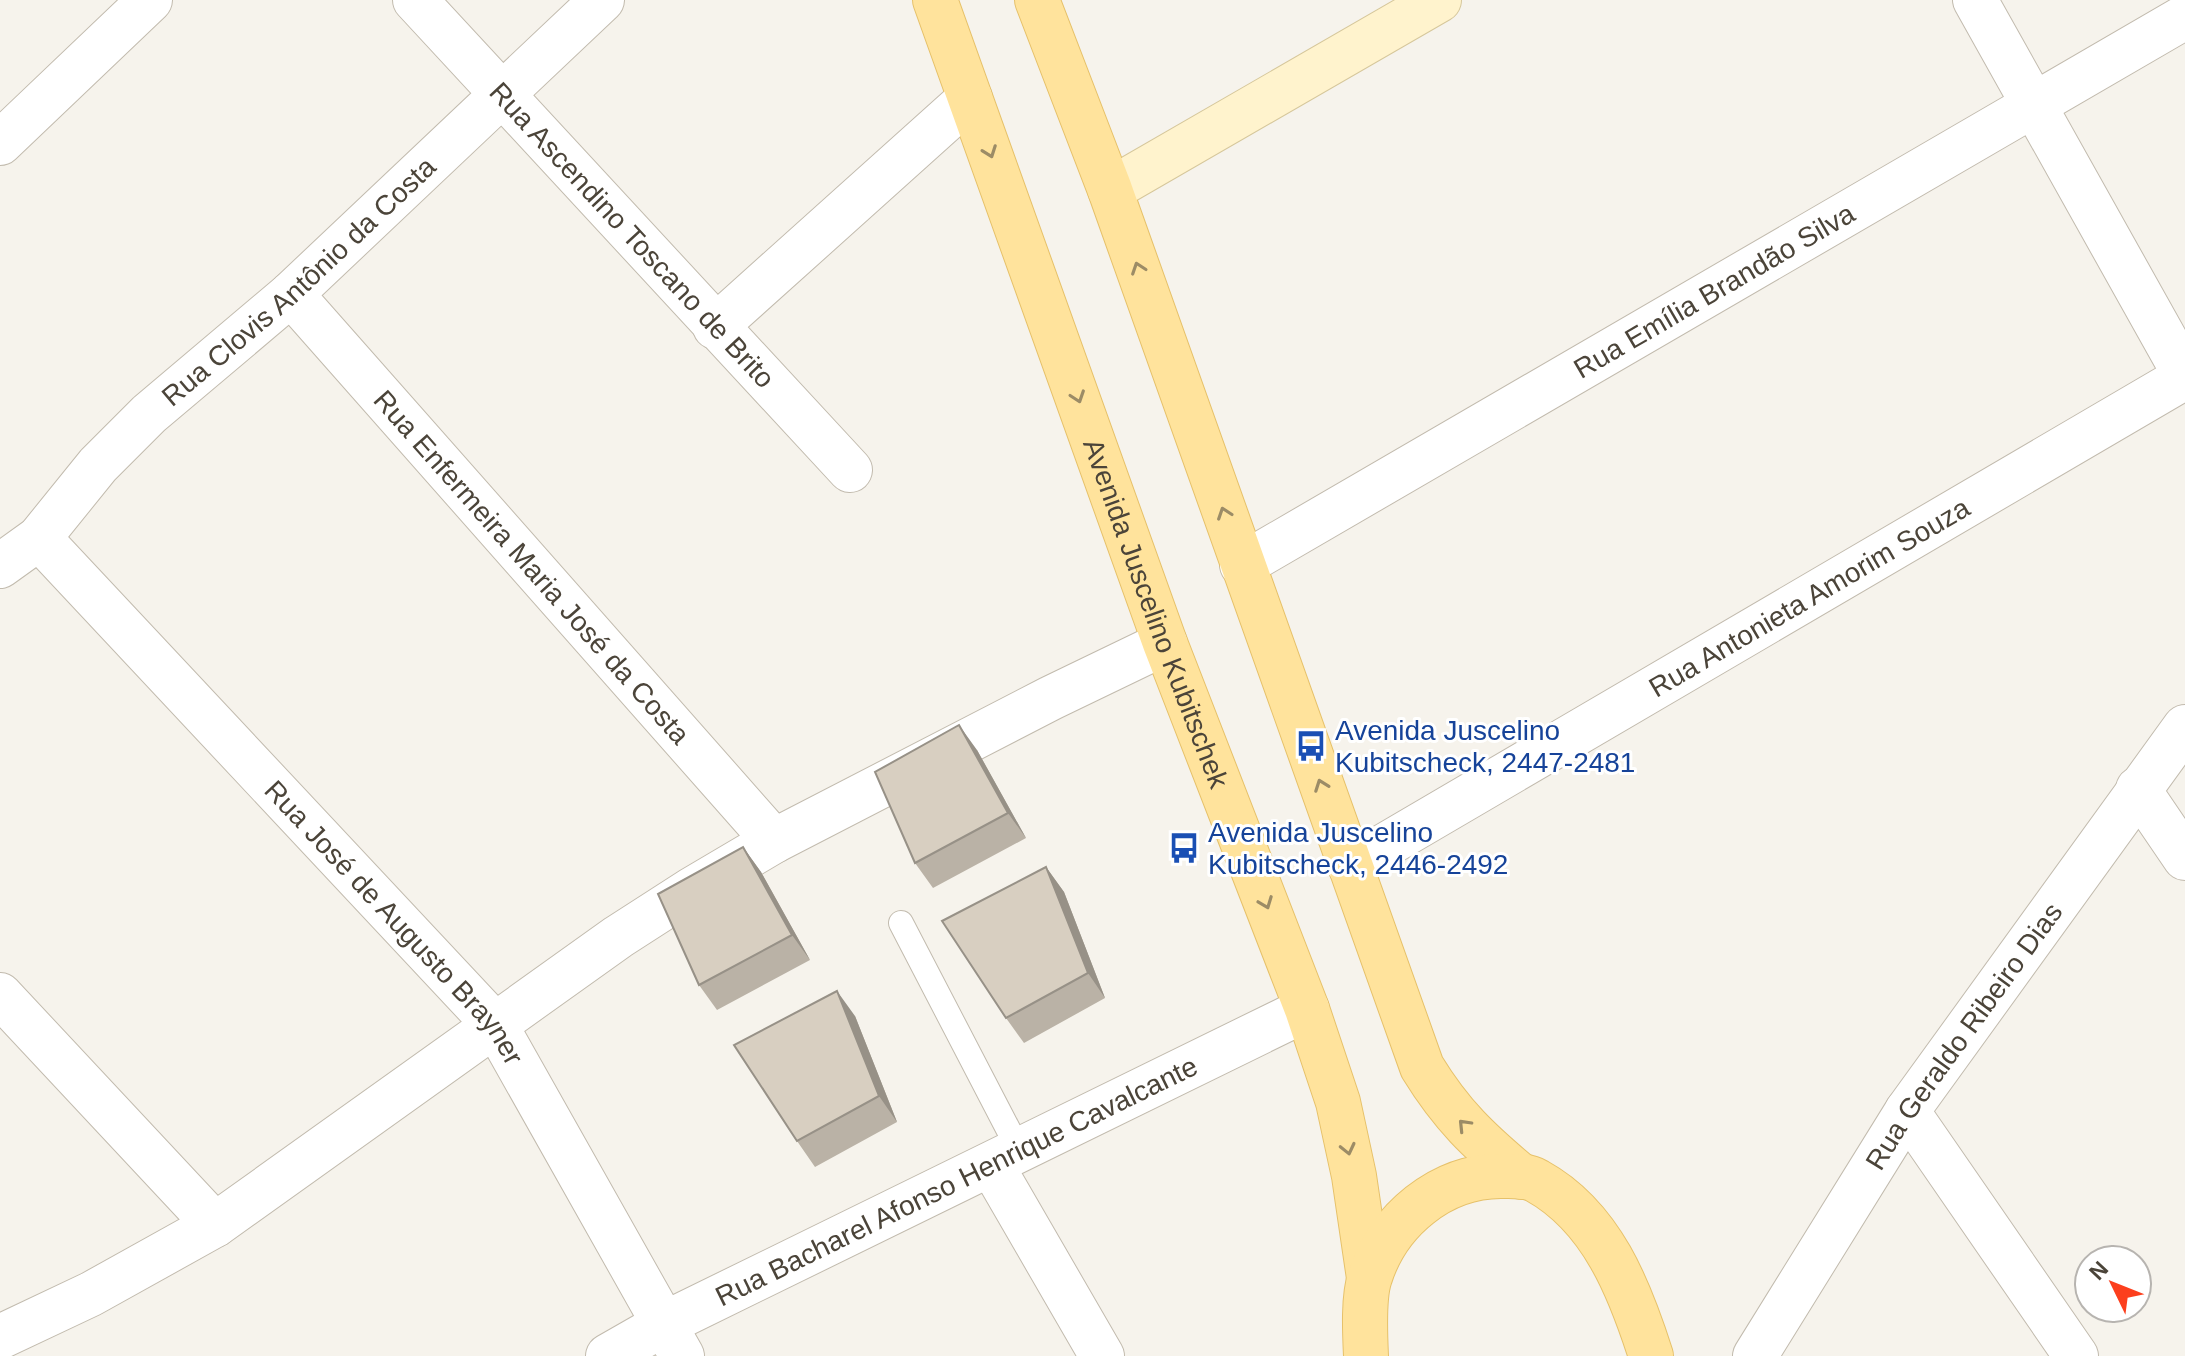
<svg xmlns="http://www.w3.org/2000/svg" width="2185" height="1356" viewBox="0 0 2185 1356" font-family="Arial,sans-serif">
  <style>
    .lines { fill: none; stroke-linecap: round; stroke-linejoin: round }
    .lane-casing { stroke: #c2bbae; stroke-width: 26 }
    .street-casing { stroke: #c2bbae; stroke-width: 46 }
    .secondary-casing { stroke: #d6c79b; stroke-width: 46 }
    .primary-casing { stroke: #e6c16a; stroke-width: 46 }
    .lane { stroke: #fff; stroke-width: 24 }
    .street { stroke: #fff; stroke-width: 44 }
    .secondary { stroke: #fff3cd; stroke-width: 44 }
    .primary { stroke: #ffe39c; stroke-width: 44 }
    .wall { fill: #bab2a6 }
    .shaded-wall { fill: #979187 }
    .building { fill: #d8cfc1; stroke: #979187; stroke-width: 2 }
    .oneway { stroke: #9c8c66 }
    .labels { text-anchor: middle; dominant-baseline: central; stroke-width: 6; stroke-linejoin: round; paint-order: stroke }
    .street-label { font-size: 28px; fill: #4b4439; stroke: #fff }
    .transit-label { font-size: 28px; fill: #164399; stroke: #fff; text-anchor: start }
  </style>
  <rect width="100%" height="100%" fill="#f6f3ec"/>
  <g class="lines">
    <defs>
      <path id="lane" d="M901,923L1020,1152"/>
      <g id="street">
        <path id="s1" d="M415,0L850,470"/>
        <path d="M1975,0L2185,375"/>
        <path d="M0,143L150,0"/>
        <path id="s2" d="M291,294L774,841"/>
        <path d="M715,327L970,98"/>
        <path id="s3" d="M39,538L496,1026L682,1356"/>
        <path id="s4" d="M1242,565L2185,17"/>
        <path id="s5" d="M0,566L39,538L98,465L149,414L291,294L602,0"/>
        <path d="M2138,789L2185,858"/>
        <path id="s6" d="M1350,866L2185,377"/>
        <path d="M0,995L215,1225"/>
        <path d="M1907,1111L2076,1356"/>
        <path d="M992,1166L1102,1356"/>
        <path d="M0,1337L91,1294L215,1225L618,937L691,890L774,841L1051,698L1165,643"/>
        <path id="s7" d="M608,1356L664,1324L1307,1009"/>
        <path id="s8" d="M1755,1356L1907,1111L2185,727"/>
      </g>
      <path id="secondary" d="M1110,190L1439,0"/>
      <g id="primary">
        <path id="s9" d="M935,0L1165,643L1307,1009L1338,1102L1354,1176L1369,1278"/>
        <path d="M1037,0L1110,190L1422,1067C1452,1116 1479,1141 1522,1177"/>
        <path d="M1366,1356C1365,1334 1363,1297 1370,1277C1388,1220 1441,1176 1501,1176C1513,1176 1527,1175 1537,1181C1602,1217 1630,1290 1651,1356"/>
      </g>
    </defs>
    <!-- lane casing -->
    <use href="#lane" class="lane-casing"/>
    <!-- street casing -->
    <use href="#street" class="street-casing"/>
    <!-- secondary casing -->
    <use href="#secondary" class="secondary-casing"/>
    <!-- primary casing -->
    <use href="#primary" class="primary-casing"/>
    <!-- lane -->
    <use href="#lane" class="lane"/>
    <!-- street -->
    <use href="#street" class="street"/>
    <!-- secondary -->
    <use href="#secondary" class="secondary"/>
    <!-- primary -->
    <use href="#primary" class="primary"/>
  </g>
  <!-- wall -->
  <path class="wall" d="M977,750L1026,838L933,888L915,863Z
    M743,847L761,872L810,960L717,1010L699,985Z
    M1046,867L1064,892L1105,998L1024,1043L1006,1018Z
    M855,1016L897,1122L815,1167L797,1141Z"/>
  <!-- shaded-wall -->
  <path class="shaded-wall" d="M959,725L977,750L1026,838L1008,813Z
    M743,847L761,872L810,960L792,935Z
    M1046,867L1064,892L1105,998L1088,973Z
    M837,991L855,1016L897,1122L879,1096Z"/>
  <!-- building -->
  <path class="building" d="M959,725L1008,813L915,863L875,772Z
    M743,847L792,935L699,985L658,894Z
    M1046,867L1088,973L1006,1018L942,921Z
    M837,991L879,1096L797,1141L734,1045Z"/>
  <!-- one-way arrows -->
  <defs><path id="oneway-chevron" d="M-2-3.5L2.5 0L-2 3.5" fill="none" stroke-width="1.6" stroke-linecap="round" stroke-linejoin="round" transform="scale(2)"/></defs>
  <g class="oneway">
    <use href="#oneway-chevron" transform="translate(990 152) rotate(70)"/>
    <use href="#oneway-chevron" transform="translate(1138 268) rotate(-109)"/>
    <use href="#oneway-chevron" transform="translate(1078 397) rotate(71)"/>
    <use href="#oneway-chevron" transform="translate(1224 513) rotate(-109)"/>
    <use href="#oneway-chevron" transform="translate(1321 785) rotate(-110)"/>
    <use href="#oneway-chevron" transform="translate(1266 903) rotate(69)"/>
    <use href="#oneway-chevron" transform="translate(1464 1125) rotate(-134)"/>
    <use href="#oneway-chevron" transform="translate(1348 1149) rotate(77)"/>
  </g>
  <!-- icons -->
  <defs>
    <symbol id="bus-bare" viewBox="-9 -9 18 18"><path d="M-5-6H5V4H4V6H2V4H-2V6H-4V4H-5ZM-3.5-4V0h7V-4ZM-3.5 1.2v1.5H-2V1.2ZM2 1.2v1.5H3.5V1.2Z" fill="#1a4fb4" stroke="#fff" stroke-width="2.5" paint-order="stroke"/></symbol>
  </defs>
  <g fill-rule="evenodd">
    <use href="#bus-bare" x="1289" y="724" width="44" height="44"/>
    <use href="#bus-bare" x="1162" y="826" width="44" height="44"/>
  </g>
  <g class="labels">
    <!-- street labels -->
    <g class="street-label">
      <text stroke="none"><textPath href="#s1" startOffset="320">Rua Ascendino Toscano de Brito</textPath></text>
      <text stroke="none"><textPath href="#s5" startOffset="414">Rua Clovis Antônio da Costa</textPath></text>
      <text stroke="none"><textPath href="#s4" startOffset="546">Rua Emília Brandão Silva</textPath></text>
      <text stroke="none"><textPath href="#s2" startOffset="364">Rua Enfermeira Maria José da Costa</textPath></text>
      <text stroke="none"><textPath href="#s6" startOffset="532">Rua Antonieta Amorim Souza</textPath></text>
      <text stroke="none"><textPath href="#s9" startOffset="652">Avenida Juscelino Kubitschek</textPath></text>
      <text stroke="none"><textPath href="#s3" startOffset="524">Rua José de Augusto Brayner</textPath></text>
      <text stroke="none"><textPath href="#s8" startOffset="382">Rua Geraldo Ribeiro Dias</textPath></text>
      <text stroke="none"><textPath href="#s7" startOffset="390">Rua Bacharel Afonso Henrique Cavalcante</textPath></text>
    </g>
    <!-- transit labels -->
    <g class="transit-label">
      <text x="1335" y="730">Avenida Juscelino<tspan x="1335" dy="32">Kubitscheck, 2447-2481</tspan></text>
      <text x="1208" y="832">Avenida Juscelino<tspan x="1208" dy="32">Kubitscheck, 2446-2492</tspan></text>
    </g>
  </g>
  <!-- north arrow -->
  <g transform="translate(2113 1284) rotate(313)"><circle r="38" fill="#ffffff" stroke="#b7b4b0" stroke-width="2"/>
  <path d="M0-6L14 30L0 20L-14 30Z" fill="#fc3f1d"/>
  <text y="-12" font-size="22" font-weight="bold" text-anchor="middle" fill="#4b4439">N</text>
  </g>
</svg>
